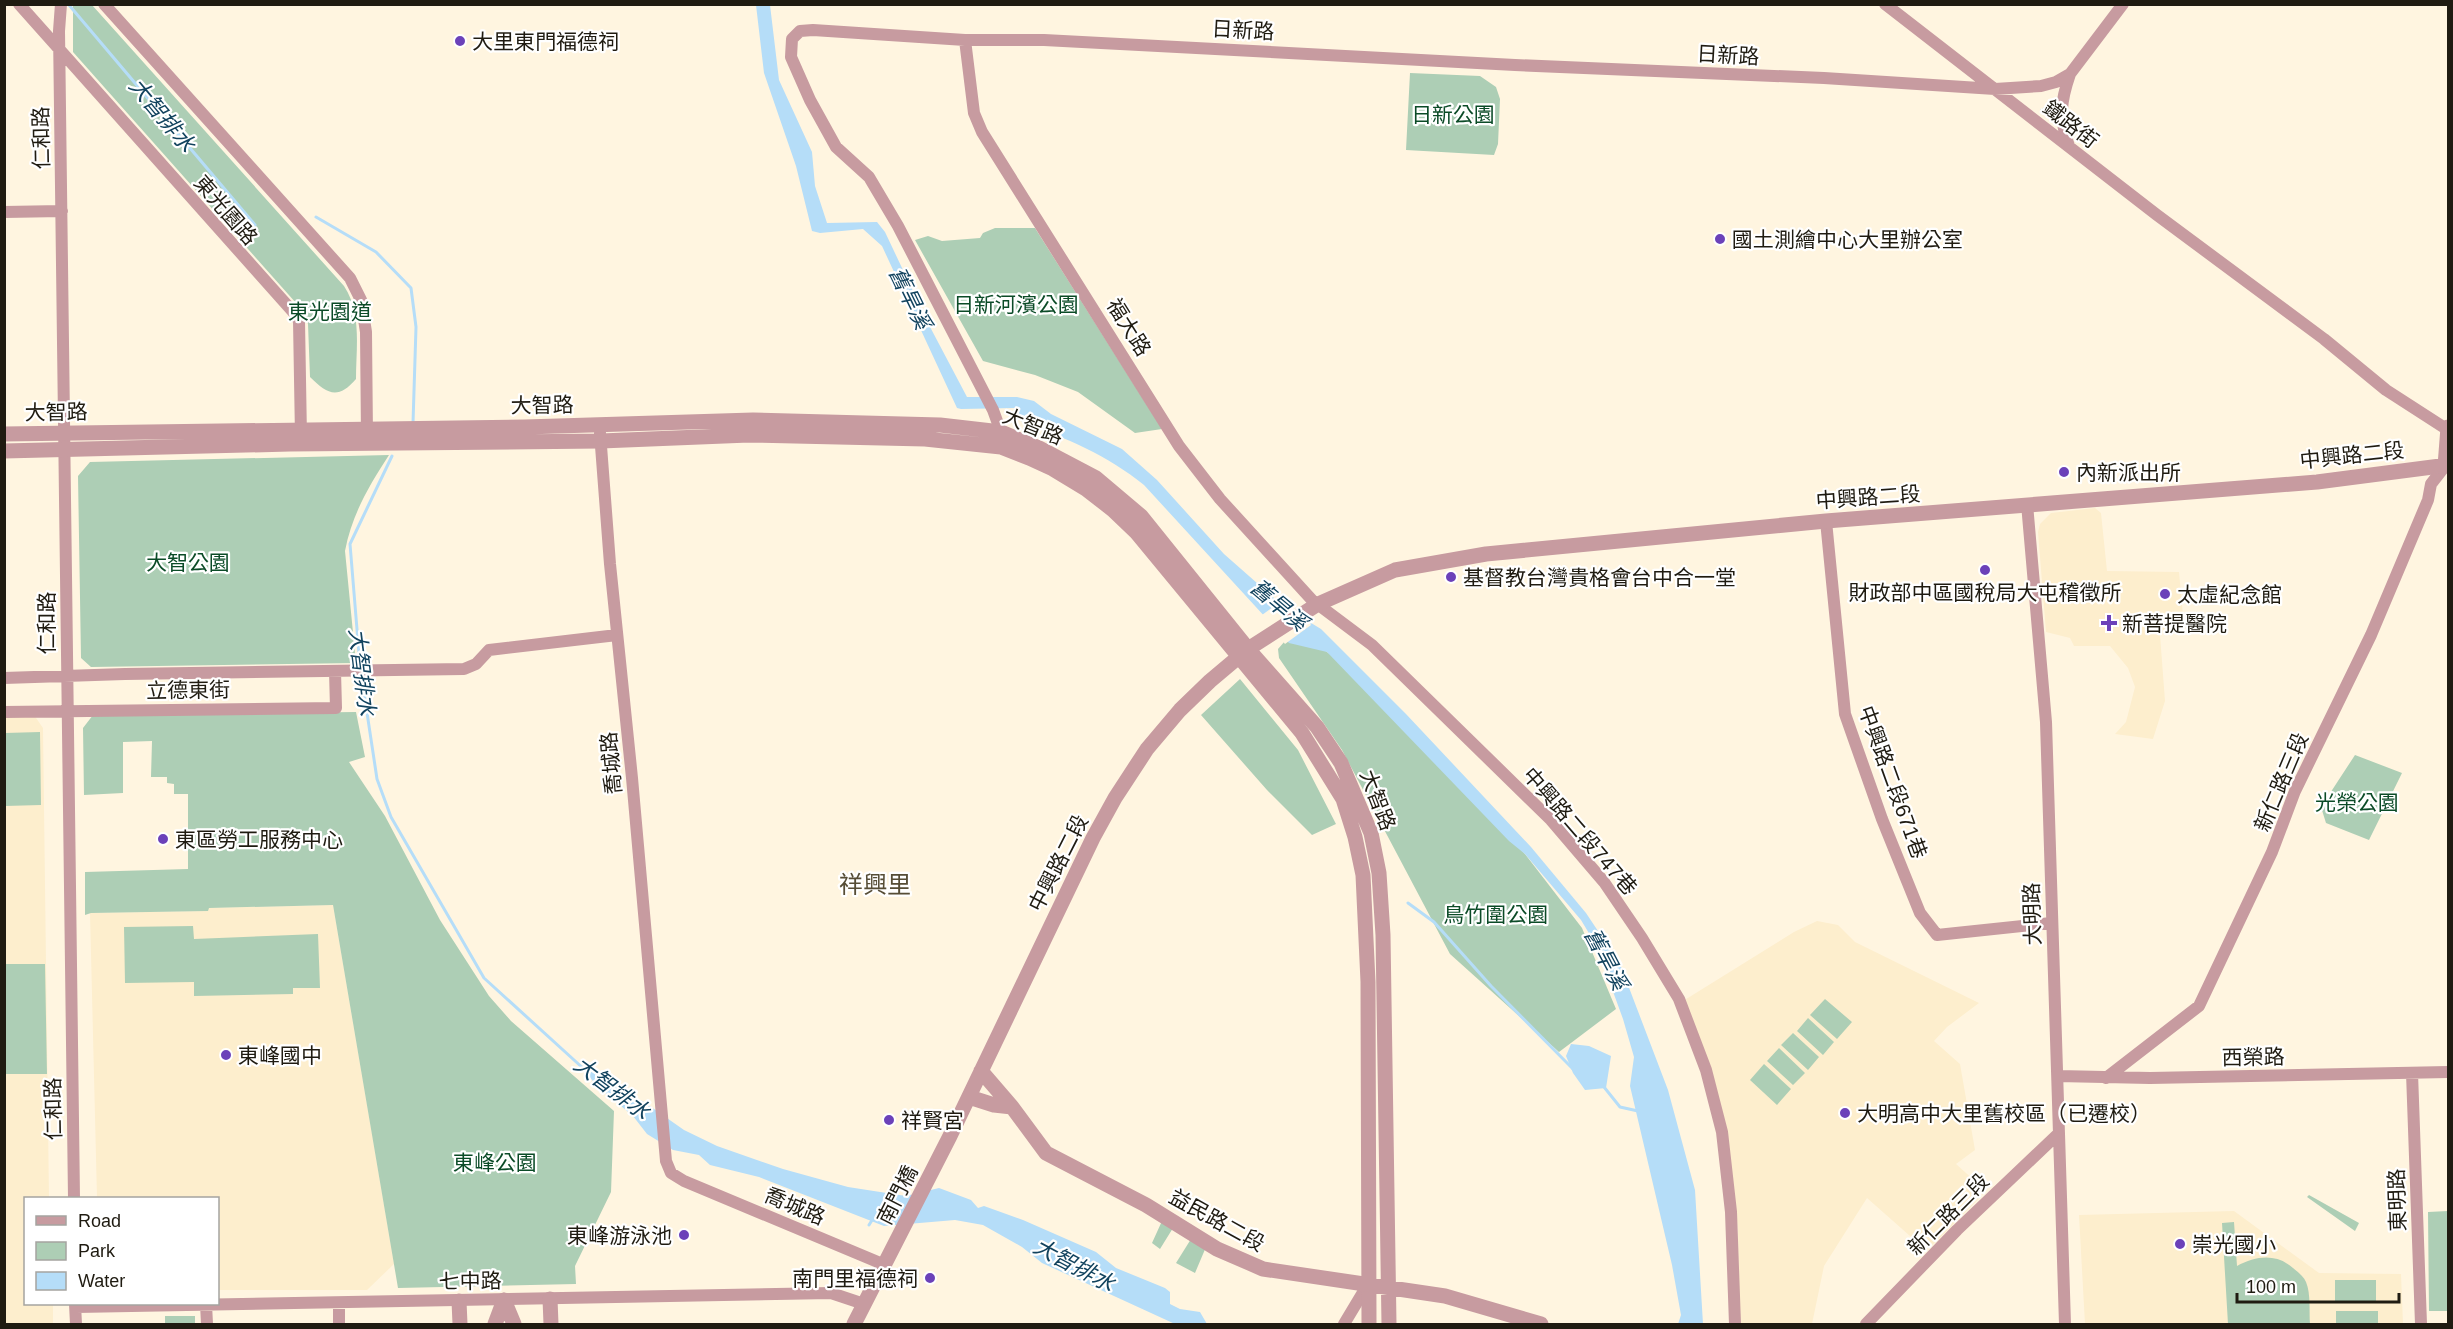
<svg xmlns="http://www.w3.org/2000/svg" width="2453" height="1329" viewBox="0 0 2453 1329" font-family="Helvetica,'Noto Sans TC',sans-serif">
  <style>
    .built { fill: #fdeecd }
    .green { fill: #adceb5 }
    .water { fill: #b5ddf8 }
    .pier { fill: #fff5e0 }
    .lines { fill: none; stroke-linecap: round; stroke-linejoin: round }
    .stream { stroke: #b5ddf8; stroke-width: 3 }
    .minor { stroke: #c79ba0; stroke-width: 12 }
    .tertiary { stroke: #c79ba0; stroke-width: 15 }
    .poi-dot { fill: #6b41b9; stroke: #fff; stroke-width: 2 }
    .labels { text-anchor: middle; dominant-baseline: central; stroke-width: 4.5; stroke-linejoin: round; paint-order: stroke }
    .street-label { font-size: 21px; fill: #1f1b11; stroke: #fff }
    .poi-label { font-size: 21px; fill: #1f1b11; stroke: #fff; text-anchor: start }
    .park-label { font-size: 21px; fill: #0b4b27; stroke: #fff }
    .water-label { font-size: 22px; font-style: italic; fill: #12435e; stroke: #fff }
    .quarter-label { font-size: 24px; fill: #564d36; stroke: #fff }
  </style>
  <rect width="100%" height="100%" fill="#fff5e0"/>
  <!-- built -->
  <path class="built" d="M2095,508L2101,513L2107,571L2179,572L2183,615L2160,635L2165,701L2153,739L2115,734L2126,722L2135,687L2128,668L2110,646H2074L2070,638L2046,632L2038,532L2040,524L2051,513Z
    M4,715H34L43,728L49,1198H26V1304H53V1324H5Z
    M333,905L394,1264L367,1290H218V1198H97L90,913L208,911V908Z
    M1817,921L1838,925L1855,942L1979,1003L1947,1027L1934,1041L1960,1064L1975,1150L1956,1164L1986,1191L1927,1251L1867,1198L1824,1266L1812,1324H1739L1738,1230L1730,1155L1683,1001L1794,932Z
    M2234,1211L2319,1273L2401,1274L2403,1324H2085L2079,1215Z"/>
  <!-- green -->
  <path class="green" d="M73,5H92L344,286C362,313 356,348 356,379C338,400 327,394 310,377L308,324L304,312L73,52Z
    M1410,73L1480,76L1496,87L1500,99L1498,144L1494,155L1406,150Z
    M2055,105V120L2040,110L2046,106Z
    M995,228H1035L1162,429L1135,433L1078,392L1035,375L983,361L915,240L928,236L942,241L980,238L983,233Z
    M389,455C369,486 352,514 345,551L356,663L91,667L81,658L78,476L90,462Z
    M1310,640L1341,662L1525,854L1582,928L1616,1009L1559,1052L1450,954L1342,750L1279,658L1278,649L1285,641Z
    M1240,679L1298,750L1336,824L1312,835L1267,790L1201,715Z
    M356,712L365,757L349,762L385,816L440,920L489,996L511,1021L614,1111L611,1192L575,1266L576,1284L398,1288L333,905L209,908L208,911L91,913L85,915V872L188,869V794H174V784L167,783V777H151L152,741L123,742V793L84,795L83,728L93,715Z
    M40,732L41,805L5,806V733Z
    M2355,755L2402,773L2369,840L2326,823L2321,807Z
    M193,926L194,939L318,934L320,988H293V994L194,996V982L125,983L124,927Z
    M5,964H45L47,1074H5Z
    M1825,999L1852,1022L1837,1039L1810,1015Z
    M1808,1018L1834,1042L1823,1055L1797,1031Z
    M1793,1033L1819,1057L1808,1070L1781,1045Z
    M1779,1048L1805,1073L1793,1085L1767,1061Z
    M1764,1064L1791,1089L1777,1105L1750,1080Z
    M2309,1195L2359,1223L2355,1231L2307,1197Z
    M2448,1211V1311H2429L2428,1212Z
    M1162,1221L1173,1228L1160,1249L1152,1243Z
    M2234,1222L2237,1266C2256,1256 2276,1253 2293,1268C2298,1272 2304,1277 2306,1282C2311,1294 2309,1311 2310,1324H2228L2222,1223Z
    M1191,1239L1206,1247L1195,1273L1176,1263Z
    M2335,1280H2376V1303H2335Z
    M2336,1311H2378V1324H2336Z
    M165,1316H195V1324H165Z"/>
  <!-- water -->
  <path class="water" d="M756,5H770L779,80L812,152L815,186L827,223L877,222L885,232L929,325L967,397H1017L1034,401L1051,414L1122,449L1157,480L1224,554L1283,606L1321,629L1406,714L1531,847L1586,913L1620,964L1668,1090L1695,1190L1703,1324H1678L1681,1315L1672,1265L1630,1086L1634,1057L1623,1019L1596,945L1581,920L1525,854L1509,841L1327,652L1289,643L1144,485C1107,455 1066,438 1022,422L1015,408L961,409L957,408L882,246L863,229L820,233L812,231L796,166L764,73Z
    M1571,1044L1589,1046L1611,1056L1606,1088L1585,1090L1573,1073L1566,1056Z
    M583,1069L597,1074L608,1083L644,1102L684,1130L717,1146L783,1169L848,1187L906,1196L939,1188L971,1200L978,1208L984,1206L1023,1220L1096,1252L1116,1268L1165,1288L1170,1292V1304L1180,1309L1200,1312L1207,1324H1175L1042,1263L1022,1247L983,1225L955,1220L884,1226L759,1177L710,1165L699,1155L673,1150L647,1134L633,1116L597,1086Z"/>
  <!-- pier -->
  <path class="pier" d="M1281,601L1305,616L1311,625L1285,644L1262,615Z"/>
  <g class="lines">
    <!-- stream -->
    <path class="stream" d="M69,5L255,225
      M316,217L376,252L411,288L416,327L413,423
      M360,666L350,544L392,456
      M361,673L377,779L391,817L484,978L585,1070
      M1408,903L1434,922L1491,986L1573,1069
      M1604,1087L1620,1107L1638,1111
      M869,1225L874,1217"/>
    <!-- minor -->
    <path class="minor" d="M19,4L295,314L299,321L301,437
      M61,4L59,31L74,1198
      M104,4L350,278L361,300L366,332L367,437
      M1885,4L2157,215L2324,339L2386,390L2448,430
      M965,40L974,113L982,132L1179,446L1220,499L1312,600L1372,645L1551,820L1604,882L1642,938L1679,999L1706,1070L1722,1132L1731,1212L1735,1324
      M2069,146C2059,118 2060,103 2070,74
      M4,212L62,211
      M600,433L610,564L632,778L666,1161L671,1173L684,1181L885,1265
      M1001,440V432L993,410L898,226L869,177L836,147L810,100L791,57L792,39L800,31L813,30L965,40H1044L1515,65L1824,78L1995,89L2041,86L2056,82L2070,74L2123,4
      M2027,504L2046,722L2065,1324
      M1826,521L1845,714L1882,819L1920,913L1937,935L2051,923
      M4,678L125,674L464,669L476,664L489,650L617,635
      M4,712L336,708L335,671
      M2412,1073L2421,1324
      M2058,1076L2150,1078L2448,1072
      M2106,1078L2199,1006L2272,852L2295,791L2371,635L2428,500L2431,484L2445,466
      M339,1303V1324
      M75,1304L76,1324
      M206,1304L207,1324
      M76,1307L831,1293L864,1304
      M1344,1324L1368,1284
      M1866,1324L1957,1230L2058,1134"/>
    <!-- tertiary -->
    <path class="tertiary" d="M4,434L525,427L753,420L940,425L1001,432L1039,448L1096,478L1141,516L1248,649L1317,727L1341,763L1371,833L1379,873L1383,935L1389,1324
      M4,451L290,444L601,441L749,435L925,439L1001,447L1029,458L1053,469L1086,489L1113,510L1136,532L1302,733L1343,799L1355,837L1363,875L1368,982L1369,1324
      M2445,466L2448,427
      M981,1071L1012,1107L1046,1153L1146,1205L1217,1249L1263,1269L1445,1296L1541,1324
      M969,1097L994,1105L1012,1107
      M550,1299L551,1324
      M504,1300L514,1324
      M459,1301L460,1324
      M495,1324L504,1300
      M854,1324L950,1136L1093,838L1115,798L1147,749L1180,710L1210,681L1248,649L1318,604L1395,570L1486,554L1826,521L2317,482L2448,465"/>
  </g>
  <!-- markers -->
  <g class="poi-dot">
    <circle cx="460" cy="41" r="6"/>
    <circle cx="1720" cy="239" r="6"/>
    <circle cx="2064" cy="472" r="6"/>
    <circle cx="1985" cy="570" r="6"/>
    <circle cx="1451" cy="577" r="6"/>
    <circle cx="2165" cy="594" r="6"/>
    <path d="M2106 614h6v6h6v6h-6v6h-6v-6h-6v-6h6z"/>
    <circle cx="163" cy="839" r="6"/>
    <circle cx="226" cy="1055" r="6"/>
    <circle cx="1845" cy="1113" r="6"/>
    <circle cx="889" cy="1120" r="6"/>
    <circle cx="684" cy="1235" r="6"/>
    <circle cx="2180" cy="1244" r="6"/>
    <circle cx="930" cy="1278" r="6"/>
  </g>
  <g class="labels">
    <!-- street labels -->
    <g class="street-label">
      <text transform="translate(1243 30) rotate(3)">日新路</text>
      <text transform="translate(1728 55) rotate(3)">日新路</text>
      <text transform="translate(2071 124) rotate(38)">鐵路街</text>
      <text transform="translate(41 138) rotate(-91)">仁和路</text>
      <text transform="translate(226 210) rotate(49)">東光園路</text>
      <text transform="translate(1129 327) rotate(58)">福大路</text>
      <text transform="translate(542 405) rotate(-1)">大智路</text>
      <text transform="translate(56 412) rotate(-1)">大智路</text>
      <text transform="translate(1033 426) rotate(22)">大智路</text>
      <text transform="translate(2352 455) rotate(-6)">中興路二段</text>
      <text transform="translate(1868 497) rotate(-4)">中興路二段</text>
      <text transform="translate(46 623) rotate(-90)">仁和路</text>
      <text transform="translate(188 690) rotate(-1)">立德東街</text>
      <text transform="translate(611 763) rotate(-95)">喬城路</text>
      <text transform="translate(1893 782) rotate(70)">中興路二段671巷</text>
      <text transform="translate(2281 782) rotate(-67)">新仁路三段</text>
      <text transform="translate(1378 800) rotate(69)">大智路</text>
      <text transform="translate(1580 831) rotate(49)">中興路二段747巷</text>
      <text transform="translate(1058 863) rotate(-63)">中興路二段</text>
      <text transform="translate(2032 914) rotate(-92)">大明路</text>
      <text transform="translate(2253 1057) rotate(-1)">西榮路</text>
      <text transform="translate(53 1109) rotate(-91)">仁和路</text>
      <text transform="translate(897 1195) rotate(-63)">南門橋</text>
      <text transform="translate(2397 1200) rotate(-92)">東明路</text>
      <text transform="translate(795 1206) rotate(23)">喬城路</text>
      <text transform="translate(1948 1214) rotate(-45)">新仁路三段</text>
      <text transform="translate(1217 1220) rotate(29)">益民路二段</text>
      <text transform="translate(470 1281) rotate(-1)">七中路</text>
    </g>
    <!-- poi labels -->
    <g class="poi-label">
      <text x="472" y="41">大里東門福德祠</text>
      <text x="1732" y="239">國土測繪中心大里辦公室</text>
      <text x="2076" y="472">內新派出所</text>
      <text x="1463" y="577">基督教台灣貴格會台中合一堂</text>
      <text x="1985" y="592" text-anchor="middle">財政部中區國稅局大屯稽徵所</text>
      <text x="2177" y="594">太虛紀念館</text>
      <text x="2122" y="623">新菩提醫院</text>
      <text x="175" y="839">東區勞工服務中心</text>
      <text x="238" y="1055">東峰國中</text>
      <text x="1857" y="1113">大明高中大里舊校區（已遷校）</text>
      <text x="901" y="1120">祥賢宮</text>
      <text x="672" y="1235" text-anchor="end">東峰游泳池</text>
      <text x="2192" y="1244">崇光國小</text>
      <text x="918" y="1278" text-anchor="end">南門里福德祠</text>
    </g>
    <!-- park labels -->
    <g class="park-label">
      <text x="1453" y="114">日新公園</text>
      <text x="1016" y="304">日新河濱公園</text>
      <text x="330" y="311">東光園道</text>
      <text x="188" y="562">大智公園</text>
      <text x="2357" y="802">光榮公園</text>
      <text x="1496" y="914">鳥竹圍公園</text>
      <text x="495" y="1162">東峰公園</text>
    </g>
    <!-- water labels -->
    <g class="water-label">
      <text transform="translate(162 115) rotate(50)">大智排水</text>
      <text transform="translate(910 298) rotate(64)">舊旱溪</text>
      <text transform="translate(1279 605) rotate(40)">舊旱溪</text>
      <text transform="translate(362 672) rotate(83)">大智排水</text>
      <text transform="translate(1606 959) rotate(62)">舊旱溪</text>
      <text transform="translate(612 1088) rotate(37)">大智排水</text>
      <text transform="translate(1074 1265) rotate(28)">大智排水</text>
    </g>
    <!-- quarter labels -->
    <g class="quarter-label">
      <text x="875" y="884">祥興里</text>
    </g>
  </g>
  <!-- border -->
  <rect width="2453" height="1329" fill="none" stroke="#1f1b11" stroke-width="12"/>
  <!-- legend -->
  <rect x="24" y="1197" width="195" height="108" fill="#ffffff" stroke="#a5a4a0" stroke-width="1.5"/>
  <rect x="36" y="1216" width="30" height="9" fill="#c79ba0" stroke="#a5a4a0" stroke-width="1.5"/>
  <text x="78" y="1227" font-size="18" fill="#1f1b11">Road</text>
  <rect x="36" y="1242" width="30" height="18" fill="#adceb5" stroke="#a5a4a0" stroke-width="1.5"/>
  <text x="78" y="1257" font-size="18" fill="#1f1b11">Park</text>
  <rect x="36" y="1272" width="30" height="18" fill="#b5ddf8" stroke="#a5a4a0" stroke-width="1.5"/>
  <text x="78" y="1287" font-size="18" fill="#1f1b11">Water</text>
  <!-- scale -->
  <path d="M2237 1293v9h162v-9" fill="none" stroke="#1f1b11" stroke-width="3"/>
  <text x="2246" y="1293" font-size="18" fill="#1f1b11" stroke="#ffffff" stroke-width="4.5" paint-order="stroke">100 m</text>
</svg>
